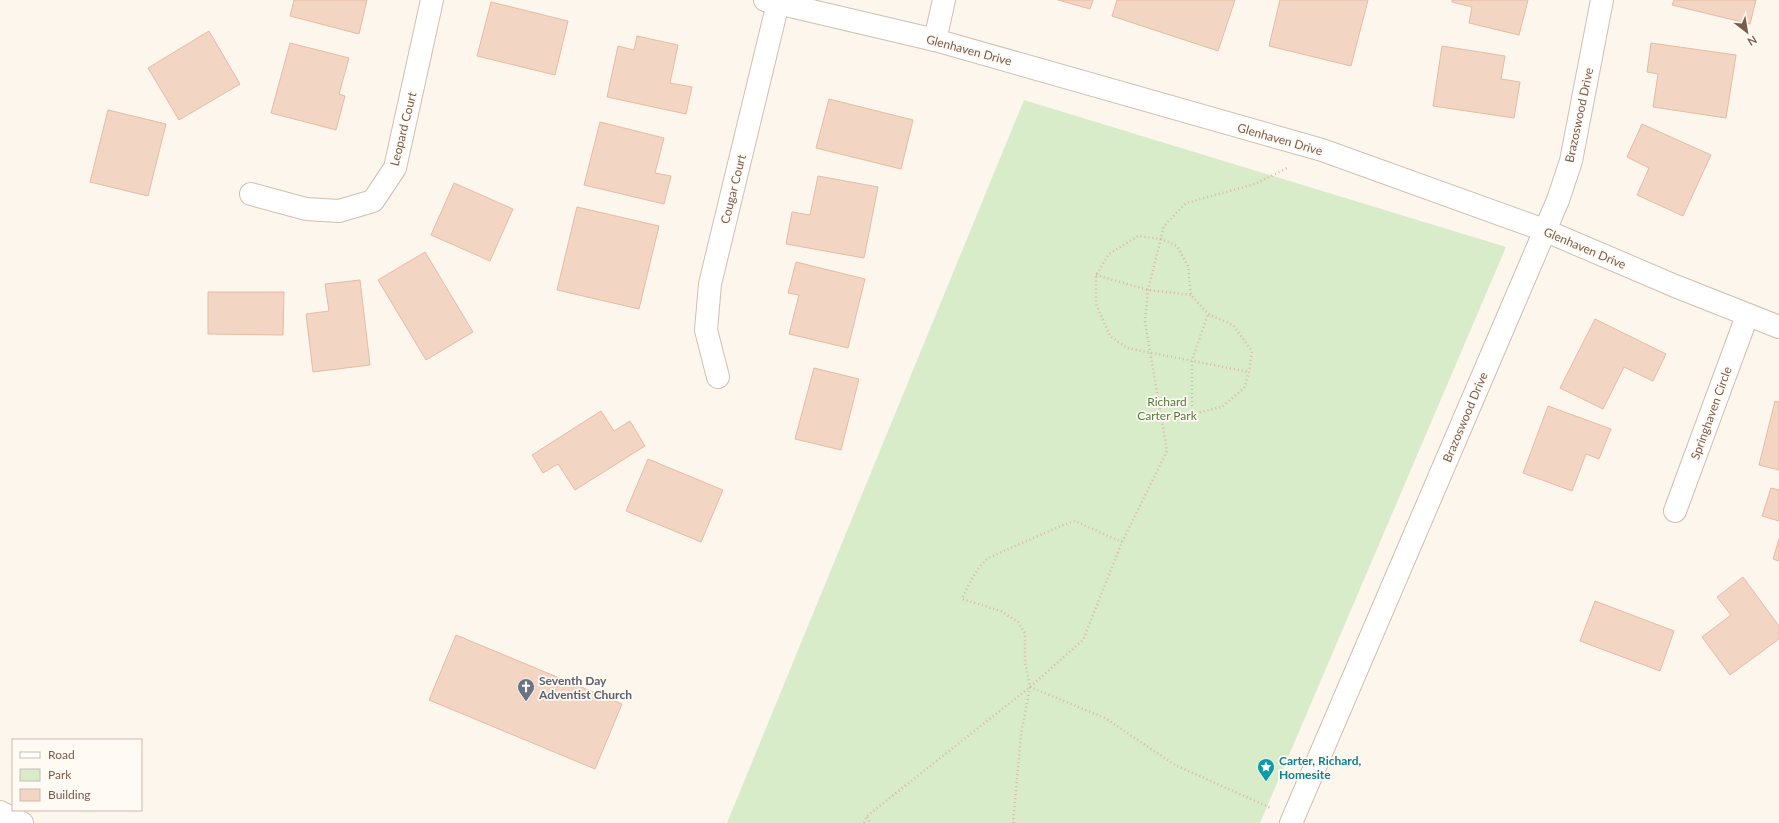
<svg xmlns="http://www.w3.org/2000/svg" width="1779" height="823" viewBox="0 0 1779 823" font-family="Lato,sans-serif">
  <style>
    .green { fill: #d8ecc9 }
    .building { fill: #f3d5c3; stroke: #e6bba3 }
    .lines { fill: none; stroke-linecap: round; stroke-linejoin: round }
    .minor-casing { stroke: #d1beb0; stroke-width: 24 }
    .tertiary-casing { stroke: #d1beb0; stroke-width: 24 }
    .secondary-casing { stroke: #d6c0b0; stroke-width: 24 }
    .path { stroke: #d9b8a5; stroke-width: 2.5; stroke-dasharray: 1 3; stroke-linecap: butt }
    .minor { stroke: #fff; stroke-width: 22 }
    .tertiary { stroke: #fff; stroke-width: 22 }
    .secondary { stroke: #fff; stroke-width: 22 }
    .labels { text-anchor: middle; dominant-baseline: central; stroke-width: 3.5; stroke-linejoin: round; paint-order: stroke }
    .street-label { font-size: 12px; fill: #7a5c4d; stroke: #fffaf3 }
    .park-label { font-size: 12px; fill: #537a41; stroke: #fffaf3 }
    .worship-label { font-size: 12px; font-weight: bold; fill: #5b616d; stroke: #fffaf3; text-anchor: start }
    .culture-label { font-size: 12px; font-weight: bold; fill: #0d838f; stroke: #fffaf3; text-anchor: start }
  </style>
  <rect width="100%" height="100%" fill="#fdf6ec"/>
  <!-- green -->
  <path class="green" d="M1024,100L1506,247L1260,823H727Z"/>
  <!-- building -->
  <path class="building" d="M294,0H367L359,34L290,16Z
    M1058,0H1093L1090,9Z
    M1117,0H1235L1218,51L1112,16Z
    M1280,0H1368L1351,66L1269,46Z
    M1452,0H1528L1519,35L1469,23L1472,7L1452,2Z
    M1674,0H1756L1750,24L1672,5Z
    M491,2L568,21L555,75L477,56Z
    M209,31L240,84L179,120L148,68Z
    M637,36L678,45L670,83L692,87L686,114L607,97L618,46L634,50Z
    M290,43L349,58L339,94L345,96L336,130L271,113Z
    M1651,43L1736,55L1726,118L1653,107L1658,74L1647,72Z
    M1442,46L1505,56L1501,79L1520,82L1514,118L1433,106Z
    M829,99L913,120L901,169L816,148Z
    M108,110L166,124L148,196L90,182Z
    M600,122L664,138L655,173L671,176L664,204L584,185Z
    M1642,124L1711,155L1683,216L1637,195L1649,168L1627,157Z
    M818,176L878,187L864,258L786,244L792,212L810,215Z
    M454,183L513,209L490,261L431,235Z
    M577,207L659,226L639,309L557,290Z
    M425,252L473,332L426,360L378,280Z
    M796,262L865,279L848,348L789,334L799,295L788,293Z
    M360,280L370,365L313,372L306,314L329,311L325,284Z
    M208,292H284L283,335L208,334Z
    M1595,319L1666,354L1653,381L1624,367L1603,409L1560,388Z
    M814,368L859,379L841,450L795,439Z
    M1775,401L1779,402V470L1759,465Z
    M1548,406L1611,429L1599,459L1586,454L1572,491L1523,473Z
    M601,411L614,431L630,421L645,446L575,490L558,464L543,473L532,455Z
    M648,459L723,490L701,542L626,511Z
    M1771,488L1779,490V521L1762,516Z
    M1779,539V561L1773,559Z
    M1743,577L1779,626V639L1730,675L1702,637L1731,615L1717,597Z
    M1595,601L1674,631L1660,671L1580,641Z
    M456,635L622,704L595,769L429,700Z"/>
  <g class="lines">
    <defs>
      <path id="minor" d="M935,40L944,0
        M251,194L306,209L339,211L373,201L395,168L432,0
        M718,377L706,330L710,284L778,3
        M1675,511L1747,316
        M1291,823L1558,200L1571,161L1602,0"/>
      <path id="tertiary" d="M765,0L935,40L1322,150L1544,230L1675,286L1779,327"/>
      <path id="secondary" d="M0,812L22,823"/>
    </defs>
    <!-- minor casing -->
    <use href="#minor" class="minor-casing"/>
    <!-- tertiary casing -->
    <use href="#tertiary" class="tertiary-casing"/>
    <!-- secondary casing -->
    <use href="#secondary" class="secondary-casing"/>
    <!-- path -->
    <path class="path" d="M1096,275L1148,290L1191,295
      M1192,414V360L1208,314
      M1160,416L1192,414L1222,407L1244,388L1249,372L1252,351L1233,325L1208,314L1191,295L1188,266L1177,246L1161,239L1138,236L1109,254L1096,275V304L1110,336L1127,348L1249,372
      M1030,687L1105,718L1175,765L1271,808
      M867,817L871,823
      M864,823L867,816L1030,687L1083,640L1122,542L1167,451L1145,322L1148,290L1164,226L1186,203L1255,184L1289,167
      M1013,823L1021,735L1030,687L1025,662V633L1018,622L1001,611L962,599C969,584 975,570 988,558L1063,525L1075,521L1122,542"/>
    <!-- minor -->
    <use href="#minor" class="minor"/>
    <!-- tertiary -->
    <use href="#tertiary" class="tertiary"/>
    <!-- secondary -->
    <use href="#secondary" class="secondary"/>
  </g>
  <!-- icons -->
  <defs>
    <symbol id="church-pin" viewBox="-11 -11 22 30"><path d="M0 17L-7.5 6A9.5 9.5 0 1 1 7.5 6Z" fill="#6b7280" stroke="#fffaf3"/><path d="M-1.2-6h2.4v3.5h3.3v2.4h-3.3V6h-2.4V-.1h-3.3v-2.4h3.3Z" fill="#fff"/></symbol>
    <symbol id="sight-pin" viewBox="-11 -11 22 30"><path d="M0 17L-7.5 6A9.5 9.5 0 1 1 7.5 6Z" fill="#0f9aa8" stroke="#fffaf3"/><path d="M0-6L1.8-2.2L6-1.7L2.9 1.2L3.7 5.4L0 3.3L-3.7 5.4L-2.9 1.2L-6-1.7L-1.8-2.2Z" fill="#fff"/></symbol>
  </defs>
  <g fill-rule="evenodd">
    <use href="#church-pin" x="516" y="677" width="20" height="27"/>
    <use href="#sight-pin" x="1256" y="757" width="20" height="27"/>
  </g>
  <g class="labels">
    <!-- street labels -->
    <g class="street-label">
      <text transform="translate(969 50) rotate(15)">Glenhaven Drive</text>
      <text transform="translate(1579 115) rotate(-78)">Brazoswood Drive</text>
      <text transform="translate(403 129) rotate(-76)">Leopard Court</text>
      <text transform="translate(1280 139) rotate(16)">Glenhaven Drive</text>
      <text transform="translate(733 189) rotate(-76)">Cougar Court</text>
      <text transform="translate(1585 248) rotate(23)">Glenhaven Drive</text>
      <text transform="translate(1711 413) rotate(-70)">Springhaven Circle</text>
      <text transform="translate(1465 417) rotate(-67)">Brazoswood Drive</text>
    </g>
    <!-- park labels -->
    <g class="park-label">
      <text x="1167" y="401">Richard<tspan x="1167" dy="14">Carter Park</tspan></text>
    </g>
    <!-- worship labels -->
    <g class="worship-label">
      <text x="539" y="680">Seventh Day<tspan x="539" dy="14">Adventist Church</tspan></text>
    </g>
    <!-- culture labels -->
    <g class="culture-label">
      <text x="1279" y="760">Carter, Richard,<tspan x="1279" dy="14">Homesite</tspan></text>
    </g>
  </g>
  <!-- legend -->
  <rect x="12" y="739" width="130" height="72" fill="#fffaf3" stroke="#cabbb1"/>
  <rect x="20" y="752" width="20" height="6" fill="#ffffff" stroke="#cabbb1"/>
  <text x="48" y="759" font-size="12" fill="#7a5c4d">Road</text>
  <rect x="20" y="769" width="20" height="12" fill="#d8ecc9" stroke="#cabbb1"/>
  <text x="48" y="779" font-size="12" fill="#7a5c4d">Park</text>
  <rect x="20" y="789" width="20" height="12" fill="#f3d5c3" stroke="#cabbb1"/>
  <text x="48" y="799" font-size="12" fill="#7a5c4d">Building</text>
  <!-- north arrow -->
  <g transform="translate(1747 32) rotate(149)" stroke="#fffaf3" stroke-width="3" paint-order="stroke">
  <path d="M0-3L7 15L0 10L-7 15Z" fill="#7a5c4d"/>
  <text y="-6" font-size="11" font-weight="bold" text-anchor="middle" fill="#7a5c4d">N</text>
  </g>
</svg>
